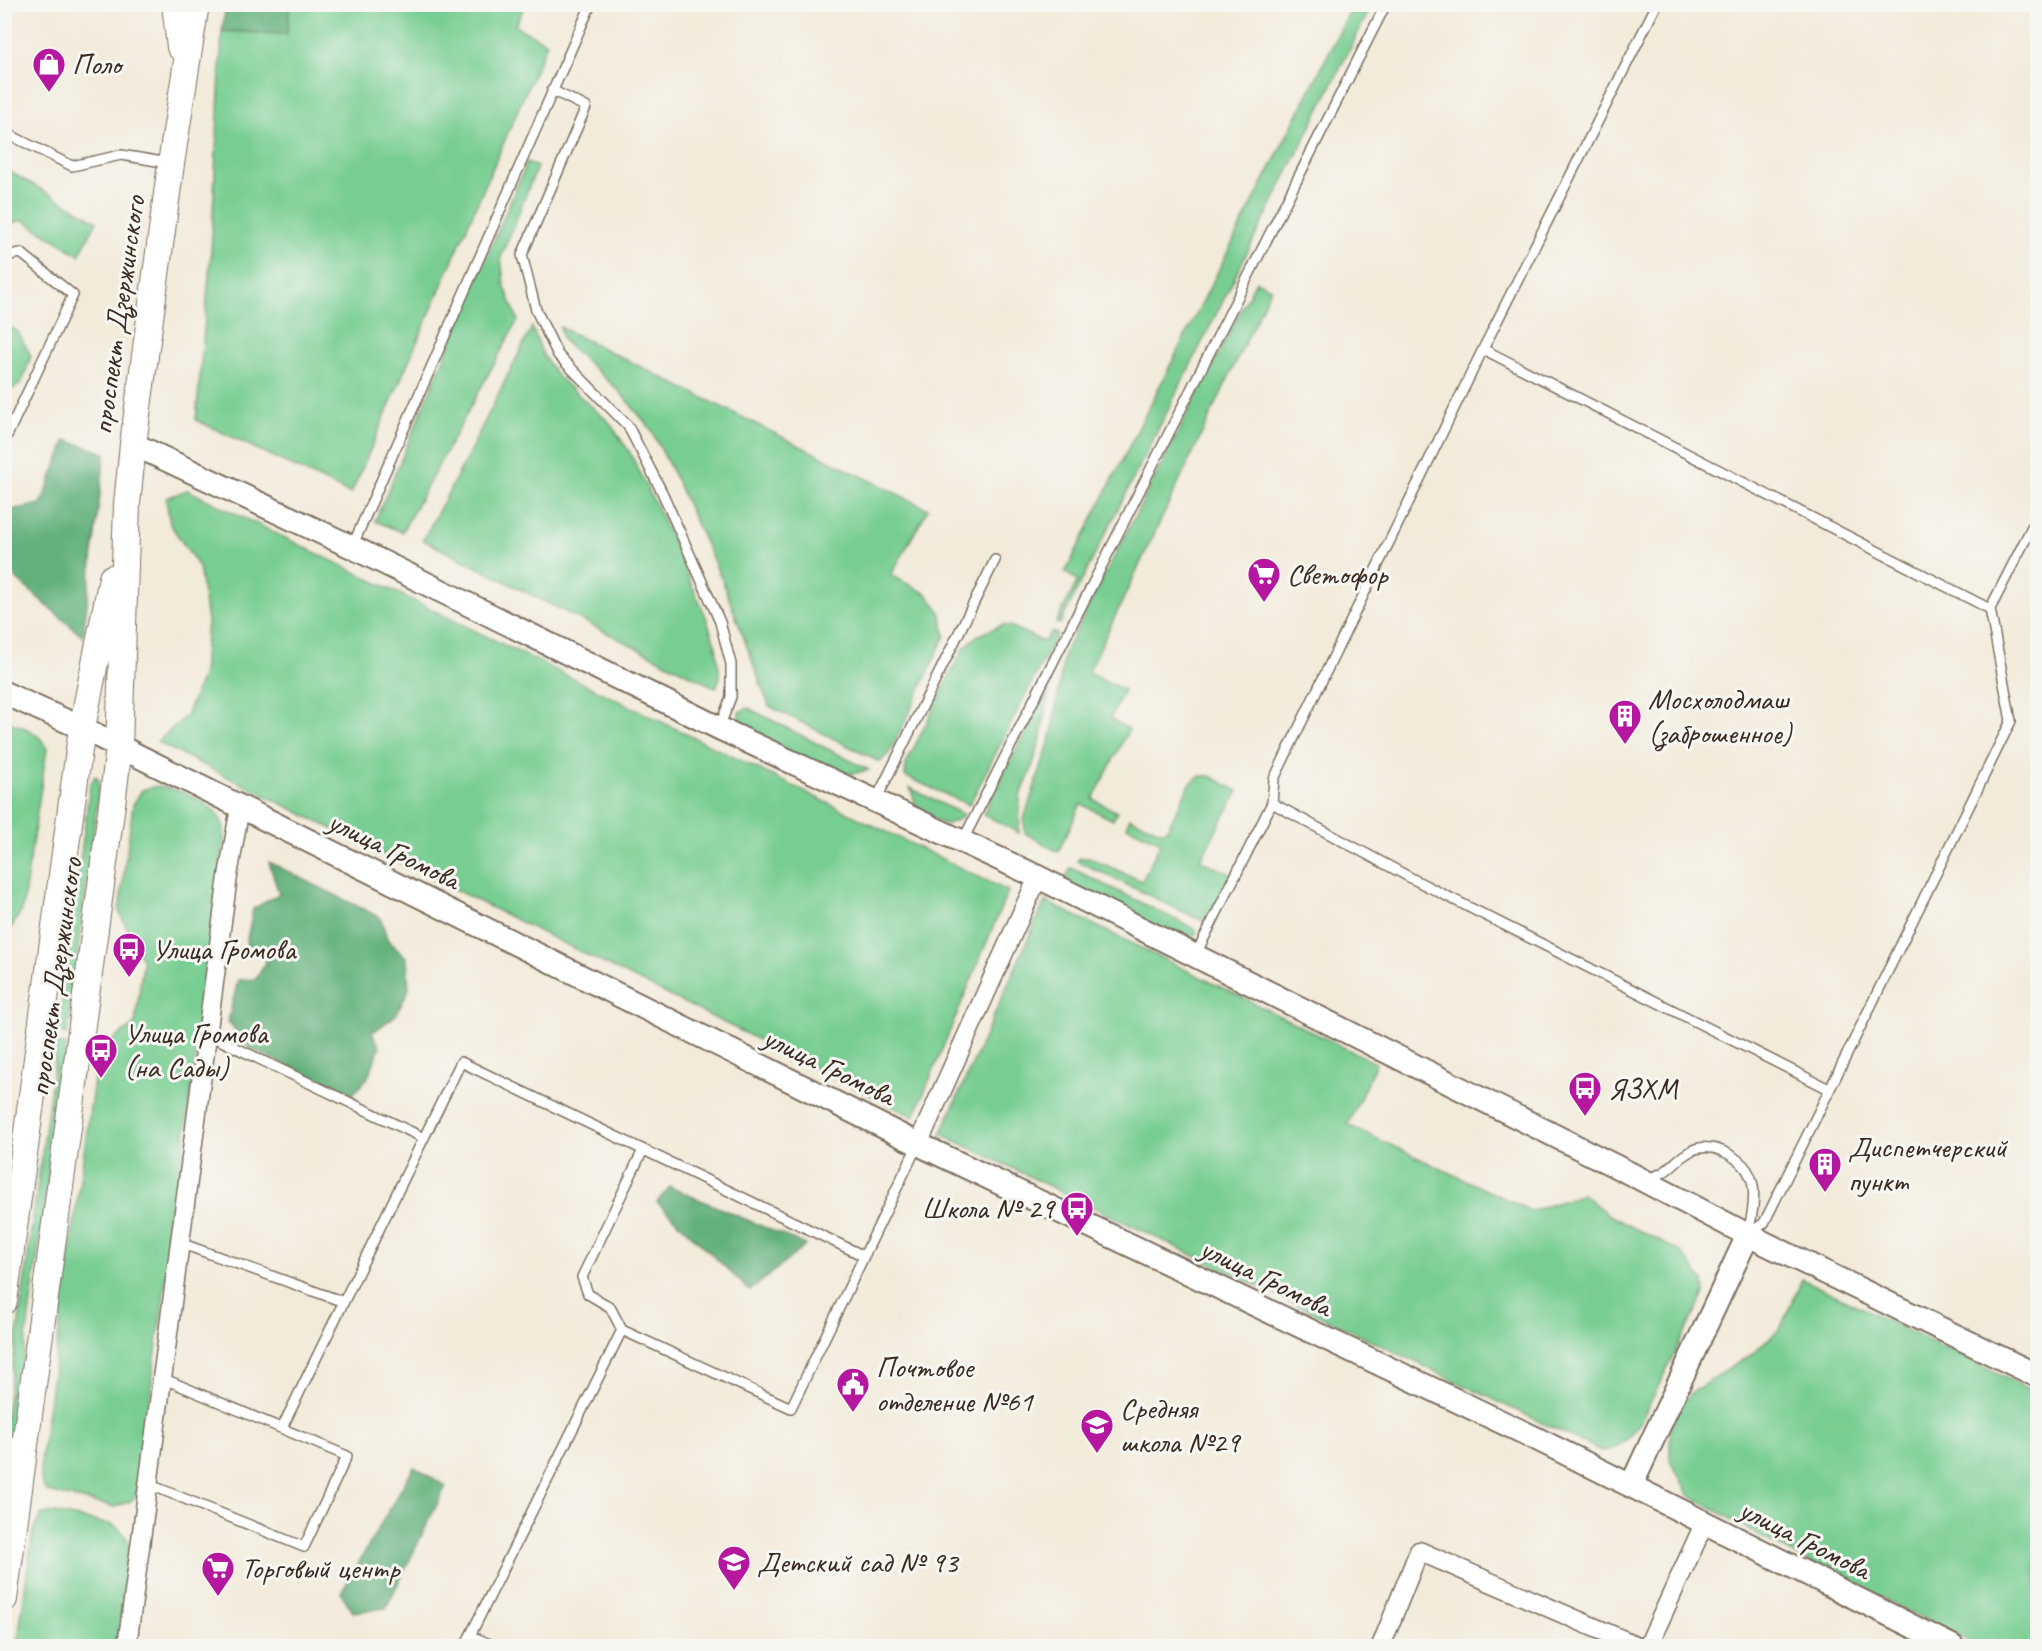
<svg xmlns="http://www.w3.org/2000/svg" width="2042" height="1651" viewBox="0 0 2042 1651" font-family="Caveat,sans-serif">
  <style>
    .green { fill: #78ce92; stroke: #5a7c58; stroke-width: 1.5 }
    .forest { fill: #62b17c; stroke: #4e6e4d; stroke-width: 1.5 }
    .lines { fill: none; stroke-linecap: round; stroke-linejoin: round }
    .service-casing { stroke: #7b6e60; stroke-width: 12 }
    .minor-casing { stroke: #7b6e60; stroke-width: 21 }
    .tertiary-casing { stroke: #7b6e60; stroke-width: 26 }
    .secondary-casing { stroke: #7b6e60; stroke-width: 28 }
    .service { stroke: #fff; stroke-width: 9 }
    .minor { stroke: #fff; stroke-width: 18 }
    .tertiary { stroke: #fff; stroke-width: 22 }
    .secondary { stroke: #fff; stroke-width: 26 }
    .labels { text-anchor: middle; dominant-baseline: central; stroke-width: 6; stroke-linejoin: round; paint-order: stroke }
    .poi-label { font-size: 30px; fill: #3b2a1e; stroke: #f6f6f2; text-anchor: start }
    .street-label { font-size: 30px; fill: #3b2a1e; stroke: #f6f6f2 }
  </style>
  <rect width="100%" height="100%" fill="#f6f6f2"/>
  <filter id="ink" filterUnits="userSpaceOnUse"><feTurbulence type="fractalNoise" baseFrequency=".0167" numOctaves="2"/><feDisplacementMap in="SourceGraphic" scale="12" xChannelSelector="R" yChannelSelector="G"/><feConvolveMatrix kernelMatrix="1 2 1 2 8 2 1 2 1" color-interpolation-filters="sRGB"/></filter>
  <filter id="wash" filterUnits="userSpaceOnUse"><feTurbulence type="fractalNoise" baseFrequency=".008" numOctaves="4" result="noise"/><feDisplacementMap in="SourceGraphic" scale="24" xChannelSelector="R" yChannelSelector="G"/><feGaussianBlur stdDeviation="1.35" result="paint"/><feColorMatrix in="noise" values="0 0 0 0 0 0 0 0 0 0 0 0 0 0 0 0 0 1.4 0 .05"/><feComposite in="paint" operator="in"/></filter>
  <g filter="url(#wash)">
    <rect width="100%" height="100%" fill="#f3ebda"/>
    <!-- green -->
    <path class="green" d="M290,5H525L515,26L547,43L351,494L196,420L211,253L222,31L286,34Z
      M1353,5H1372L1060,624L1056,623L1078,580L1065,573Z
      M527,162L537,167L501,257L504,285L518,320L402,532L375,521Z
      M5,169L97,221L79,255L23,220L13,223L5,230Z
      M1256,281L1271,288L1089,671L1097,677L1124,690L1110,719L1129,729L1093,799L1117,812L1113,820L1081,804L1058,852L1025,833L1024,819L1052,734L1064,654Z
      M5,324L18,332L31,356L22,382L5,395Z
      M532,327L543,355L557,376L609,422L630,453L662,518L706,617L716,647L720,677L716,688L423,540L463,465Z
      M560,327L928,509L891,575L927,594L940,611L945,636L901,730L889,753L880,762L769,706L723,582L674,475L650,428L618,390L563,340Z
      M187,490L1008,891L914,1117L157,742L186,716L203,674L207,621L199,567L170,524L166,498Z
      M1002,625L1012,627L1044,642L1051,632L1057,634L969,805L905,776L906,764L963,649L977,636Z
      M1050,684L1041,737L1030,774L1020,796L1019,833L983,814Z
      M748,708L869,770L851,774H840L749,736L739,721V712Z
      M5,722C22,725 39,732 47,748L22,910L5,938Z
      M95,776L98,778L99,788L67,1034L58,1032L90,785Z
      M1200,776H1210L1238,791L1200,860L1231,874L1205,922L1077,861L1080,858H1090L1142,881L1161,842L1126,826L1130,818L1161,831H1166L1191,782Z
      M156,786C180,788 219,803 224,829C225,837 223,846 223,853L137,1493L131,1501L114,1507L48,1492L42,1485L40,1468L98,1051L135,1024L143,962L119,911L133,805L142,790Z
      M910,788L964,815L959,819L945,825L918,810Z
      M1071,868L1197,930L1189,948L1068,884L1067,875Z
      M1045,901L1376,1063L1348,1125L1531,1211L1583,1194L1607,1214L1681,1252L1704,1282L1705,1292L1640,1423C1629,1437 1620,1450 1601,1451L941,1134Z
      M57,1043L66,1045L5,1494V1423Z
      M1802,1279L2037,1393V1646H1979L1791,1553L1689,1495L1670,1460V1429L1682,1403L1695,1390L1751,1355L1780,1329Z
      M54,1513L113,1525C123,1531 127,1537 130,1548L116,1646H17L33,1531L42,1514Z"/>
    <!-- forest -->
    <path class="forest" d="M226,5H290L287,34L222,31Z
      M66,440L105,453L83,637L5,569V511L41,504Z
      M269,862L381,918L387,939L407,958L409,989L396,1015L372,1033L380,1047L368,1077L352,1095L249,1048L228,1021L238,980L256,979L267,961L246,944L253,909L279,894Z
      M670,1187L806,1245L750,1291L657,1202Z
      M414,1467L446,1486L386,1608L353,1612L341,1593Z"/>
  </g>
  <g filter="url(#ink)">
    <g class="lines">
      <defs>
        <path id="service" d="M552,90L586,107L522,255L536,310L558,355L628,426L662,492L720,622L731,664V697L719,728
          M4,132L72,166L121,155L169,163
          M4,256L21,253L73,295L13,423
          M1483,349L1990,609
          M4,418L13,423L4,442
          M352,547L591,4
          M875,802L995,560
          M1272,803L1411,878L1829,1089
          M962,842L1386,4
          M1195,956L1272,803L1274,779L1483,349L1657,4
          M207,1034L424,1138
          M1648,1178C1670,1174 1673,1160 1691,1151C1700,1146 1713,1147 1722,1151C1763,1168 1755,1199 1748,1235
          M1750,1233L1764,1223L2011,721L1990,609L2038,515
          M180,1243L344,1302
          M622,1330L791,1408L918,1144
          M282,1428L461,1062L864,1256
          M148,1484L304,1547L347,1456L162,1378
          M471,1636L494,1646
          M465,1646L622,1330L610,1307L588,1294L582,1277L643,1150"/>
        <path id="minor" d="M918,1144L1038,877
          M127,1646L228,876L240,807
          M1381,1646L1419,1551L1637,1646
          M1648,1646L1705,1522"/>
        <path id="tertiary" d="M133,444L352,547L719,728L1038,877L1633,1175L1748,1235L2038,1376
          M4,693L82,728L918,1144L1535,1438L1952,1646
          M1631,1486L1748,1235"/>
        <path id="secondary" d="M175,4L180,47
          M4,1301L82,728L112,578
          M4,1599L112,804L119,747L127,504L133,444L171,164L196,4"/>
      </defs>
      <!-- service casing -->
      <use href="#service" class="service-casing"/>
      <!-- minor casing -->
      <use href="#minor" class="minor-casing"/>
      <!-- tertiary casing -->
      <use href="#tertiary" class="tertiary-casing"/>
      <!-- secondary casing -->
      <use href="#secondary" class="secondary-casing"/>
      <!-- service -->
      <use href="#service" class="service"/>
      <!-- minor -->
      <use href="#minor" class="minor"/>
      <!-- tertiary -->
      <use href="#tertiary" class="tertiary"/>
      <!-- secondary -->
      <use href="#secondary" class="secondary"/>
    </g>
  </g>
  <!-- icons -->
  <defs>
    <symbol id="shop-pin" viewBox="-11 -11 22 30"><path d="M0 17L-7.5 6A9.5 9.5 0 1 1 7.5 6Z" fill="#b5179e" stroke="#f6f6f2"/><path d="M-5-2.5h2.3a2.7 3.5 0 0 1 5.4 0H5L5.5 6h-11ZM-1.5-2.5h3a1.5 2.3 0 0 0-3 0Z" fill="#fff"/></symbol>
    <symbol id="supermarket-pin" viewBox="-11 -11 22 30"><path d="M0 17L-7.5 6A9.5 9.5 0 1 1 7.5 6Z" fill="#b5179e" stroke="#f6f6f2"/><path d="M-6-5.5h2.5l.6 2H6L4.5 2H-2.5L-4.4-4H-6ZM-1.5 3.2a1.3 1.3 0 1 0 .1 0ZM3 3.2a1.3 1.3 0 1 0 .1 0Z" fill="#fff"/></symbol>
    <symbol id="building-pin" viewBox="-11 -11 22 30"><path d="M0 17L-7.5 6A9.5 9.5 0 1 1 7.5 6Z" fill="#b5179e" stroke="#f6f6f2"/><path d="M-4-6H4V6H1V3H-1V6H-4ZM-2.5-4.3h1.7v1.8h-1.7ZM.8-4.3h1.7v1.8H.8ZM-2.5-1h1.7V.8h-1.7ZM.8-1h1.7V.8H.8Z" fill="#fff"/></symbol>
    <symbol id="bus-pin" viewBox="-11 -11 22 30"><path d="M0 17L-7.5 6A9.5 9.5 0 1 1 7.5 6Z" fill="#b5179e" stroke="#f6f6f2"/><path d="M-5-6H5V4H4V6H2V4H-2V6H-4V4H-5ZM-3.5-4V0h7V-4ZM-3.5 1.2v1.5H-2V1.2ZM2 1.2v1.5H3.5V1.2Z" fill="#fff"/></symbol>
    <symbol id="civic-pin" viewBox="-11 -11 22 30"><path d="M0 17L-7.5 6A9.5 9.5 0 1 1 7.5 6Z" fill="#b5179e" stroke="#f6f6f2"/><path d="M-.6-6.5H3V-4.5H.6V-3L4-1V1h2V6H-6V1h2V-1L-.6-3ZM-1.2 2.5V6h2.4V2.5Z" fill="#fff"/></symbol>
    <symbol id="school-pin" viewBox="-11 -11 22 30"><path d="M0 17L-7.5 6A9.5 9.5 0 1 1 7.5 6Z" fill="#b5179e" stroke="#f6f6f2"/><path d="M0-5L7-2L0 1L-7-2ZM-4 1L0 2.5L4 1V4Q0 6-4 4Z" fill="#fff"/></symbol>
  </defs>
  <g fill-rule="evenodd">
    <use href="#shop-pin" x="30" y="45" width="38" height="52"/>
    <use href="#supermarket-pin" x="1245" y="555" width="38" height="52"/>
    <use href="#building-pin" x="1606" y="697" width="38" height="52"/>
    <use href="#bus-pin" x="110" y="930" width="38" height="52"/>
    <use href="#bus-pin" x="82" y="1031" width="38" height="52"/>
    <use href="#bus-pin" x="1566" y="1069" width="38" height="52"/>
    <use href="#building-pin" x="1806" y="1145" width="38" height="52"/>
    <use href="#bus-pin" x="1058" y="1189" width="38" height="52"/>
    <use href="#civic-pin" x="834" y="1365" width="38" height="52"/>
    <use href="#school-pin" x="1078" y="1406" width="38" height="52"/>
    <use href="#school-pin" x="715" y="1543" width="38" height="52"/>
    <use href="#supermarket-pin" x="199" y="1549" width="38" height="52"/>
  </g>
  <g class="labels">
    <!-- poi labels -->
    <g class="poi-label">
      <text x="72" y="64">Поло</text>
      <text x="1287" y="574">Светофор</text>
      <text x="1648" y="699">Мосхолодмаш<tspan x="1648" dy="34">(заброшенное)</tspan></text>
      <text x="152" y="949">Улица Громова</text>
      <text x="124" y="1033">Улица Громова<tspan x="124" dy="34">(на Сады)</tspan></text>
      <text x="1608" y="1088">ЯЗХМ</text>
      <text x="1848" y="1147">Диспетчерский<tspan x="1848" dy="34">пункт</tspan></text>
      <text x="1054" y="1208" text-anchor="end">Школа № 29</text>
      <text x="876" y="1367">Почтовое<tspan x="876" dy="34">отделение №61</tspan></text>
      <text x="1120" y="1408">Средняя<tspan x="1120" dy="34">школа №29</tspan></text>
      <text x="757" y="1562">Детский сад № 93</text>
      <text x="241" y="1568">Торговый центр</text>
    </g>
    <!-- street labels -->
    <g class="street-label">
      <text transform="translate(118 315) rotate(-82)">проспект Дзержинского</text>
      <text transform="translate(394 850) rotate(26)">улица Громова</text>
      <text transform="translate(55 977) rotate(-82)">проспект Дзержинского</text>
      <text transform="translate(829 1066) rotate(26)">улица Громова</text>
      <text transform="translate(1266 1277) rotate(26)">улица Громова</text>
      <text transform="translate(1805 1539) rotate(27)">улица Громова</text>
    </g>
  </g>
  <!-- margin -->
  <rect width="2042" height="1651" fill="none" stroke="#f6f6f2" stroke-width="24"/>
</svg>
